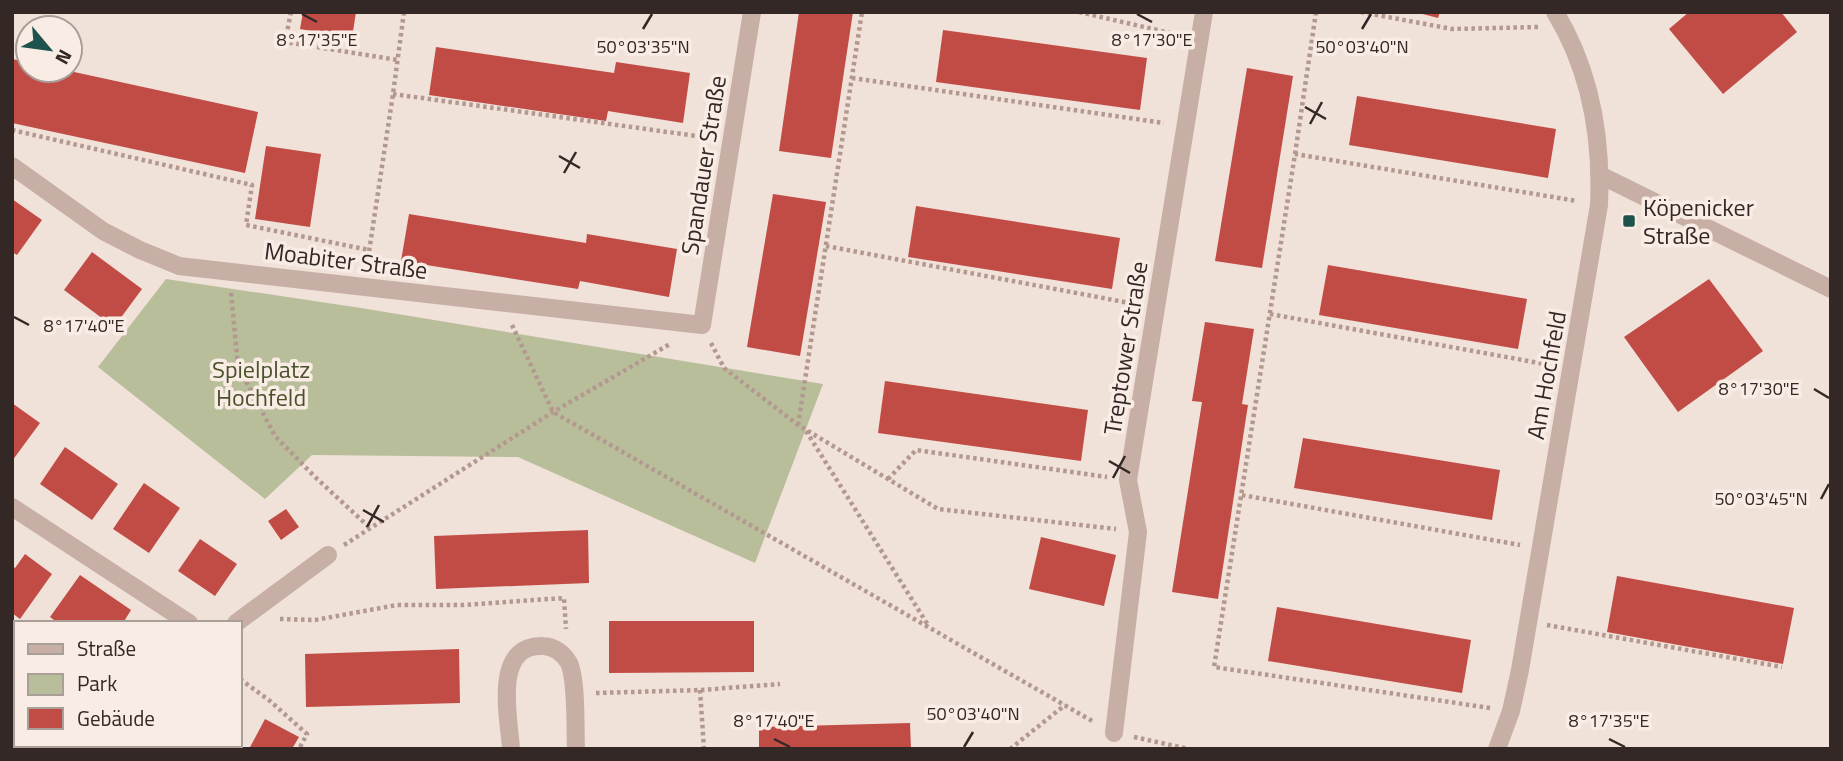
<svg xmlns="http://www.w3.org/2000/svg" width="1843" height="761" viewBox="0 0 1843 761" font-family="'Titillium Web',sans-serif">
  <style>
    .green { fill: #b9be9a }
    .building { fill: #c14c46 }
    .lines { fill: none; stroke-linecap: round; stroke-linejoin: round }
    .path { stroke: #b39890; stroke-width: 4.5; stroke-dasharray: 3.5 3.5; stroke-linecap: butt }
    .street { stroke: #c7afa6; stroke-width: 18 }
    .ticks { fill: none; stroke: #342826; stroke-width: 2.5 }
    .poi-dot { fill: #1e534d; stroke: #f8ece5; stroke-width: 2.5 }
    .labels { text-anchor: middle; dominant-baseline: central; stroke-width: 7; stroke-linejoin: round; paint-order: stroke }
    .street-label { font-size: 24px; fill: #342826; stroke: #f8ece5 }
    .poi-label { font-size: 24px; fill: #342826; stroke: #f8ece5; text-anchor: start }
    .park-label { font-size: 24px; fill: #4a512b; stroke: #f8ece5 }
    .ticks-label { font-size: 18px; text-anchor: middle; fill: #342826; stroke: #f8ece5; stroke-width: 7; stroke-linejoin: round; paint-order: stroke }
  </style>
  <rect width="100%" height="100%" fill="#f0e1d9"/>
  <!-- green -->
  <path class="green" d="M166,279L361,308L823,384L755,563L518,457L312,455L265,499L98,367Z"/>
  <!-- building -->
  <path class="building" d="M303,12H356L352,38L300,29Z
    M799,12H853L831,158L779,151Z
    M1415,12H1440L1438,18Z
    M1689,12H1781L1797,32L1723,94L1669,29Z
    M943,30L1147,58L1140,110L936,82Z
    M436,47L614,73L616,62L690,73L683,123L608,111L606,121L429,95Z
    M12,59L28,62V70H65L258,112L245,173L12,123Z
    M1247,68L1293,76L1262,268L1215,261Z
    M1357,96L1556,129L1548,178L1349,145Z
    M266,146L321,154L310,227L255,219Z
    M773,194L826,202L800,356L747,347Z
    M12,199L42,220L17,255L12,252Z
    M916,206L1120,238L1112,289L908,257Z
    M409,214L586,243L587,234L677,249L669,297L580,281L578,289L401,261Z
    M92,252L142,289L114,327L64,290Z
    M1328,265L1527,299L1518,349L1319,315Z
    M1709,279L1763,351L1678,412L1624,337Z
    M1205,322L1254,329L1242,404L1248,405L1218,599L1172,592L1202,402L1192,401Z
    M885,381L1088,410L1081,461L878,433Z
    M12,403L40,423L12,461Z
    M1303,438L1500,470L1492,520L1294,488Z
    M65,447L118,484L92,520L40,484Z
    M144,483L180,508L149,553L113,529Z
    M286,509L299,527L281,540L268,521Z
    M588,530L589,583L436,589L434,536Z
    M1041,537L1116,555L1104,606L1029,589Z
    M200,539L237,564L215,596L178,571Z
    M25,554L52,574L20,619L12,613V566L15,568Z
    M80,575L131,610L123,623H58L50,617Z
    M1617,576L1794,608L1783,664L1607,632Z
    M1277,607L1471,640L1462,693L1268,661Z
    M609,621H754V672L609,673Z
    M12,625L16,627V679L12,677Z
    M459,649L460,703L306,707L305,654Z
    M265,719L299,737L292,749H249Z
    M910,723L911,749H759V727Z"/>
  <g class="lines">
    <!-- path -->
    <path class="path" d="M291,12L285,42L398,60
      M1079,12L1179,35
      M1361,12L1452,29L1539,27
      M852,78L1164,123
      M393,94L711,138
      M12,130L252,185L246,225L369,250
      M1295,154L1316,12
      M826,246L1135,304
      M367,265L393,94L404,12
      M231,293L238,366L275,436L314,476L370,528
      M1270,314L1550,365
      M512,325L553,412L1094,722
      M711,343L724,368L798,425L938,509L1116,529
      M798,425L862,12
      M806,431L928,625
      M888,479L916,450L1107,477
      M1242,495L1520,545
      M344,545L553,412L670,344
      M280,619L315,620L397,605H463L564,598L566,629
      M1547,625L1782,667
      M240,679L270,701L307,734L299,749
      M700,690L704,749
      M596,693L700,690L780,684
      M1490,708L1214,667L1295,154L1577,201
      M1134,737L1189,749
      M1010,749L1065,705"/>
    <!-- street -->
    <path class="street" d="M12,166L103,231L140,250L179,266L702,325L752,12
      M1600,175L1831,289
      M12,507L189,623
      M236,623L328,555
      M1114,733L1138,532L1128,480L1204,12
      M58,749L63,745
      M511,749C509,718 492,644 543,646C554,646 564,654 569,663C577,680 575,728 576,749
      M1497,749L1511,711L1520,670L1599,205C1602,137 1591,71 1555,12"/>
  </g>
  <!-- ticks -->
  <path class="ticks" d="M302,14L317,22M1137,14L1152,22M643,29L652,14M1362,29L1371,14M1305,107L1326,119M1310,124L1322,102M559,156L580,168M564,173L576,152M14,317L29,325M1814,389L1829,398M1109,461L1130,473M1113,478L1125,456M1821,499L1829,484M363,510L384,522M367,527L379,505M774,739L790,747M1609,739L1625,747M964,747L973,732"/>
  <!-- markers -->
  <rect class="poi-dot" x="1622" y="214" width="14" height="14" rx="3.5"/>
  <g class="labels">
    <!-- street labels -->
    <g class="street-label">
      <text transform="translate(703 165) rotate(-81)">Spandauer Straße</text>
      <text transform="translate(346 260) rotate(7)">Moabiter Straße</text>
      <text transform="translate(1125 348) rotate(-81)">Treptower Straße</text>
      <text transform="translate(1546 375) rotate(-80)">Am Hochfeld</text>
    </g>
    <!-- poi labels -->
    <g class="poi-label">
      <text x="1643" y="207">Köpenicker<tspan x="1643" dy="28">Straße</tspan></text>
    </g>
    <!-- park labels -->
    <g class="park-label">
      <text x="261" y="369">Spielplatz<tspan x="261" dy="28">Hochfeld</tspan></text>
    </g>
  </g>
  <g class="ticks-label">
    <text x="317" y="46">8°17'35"E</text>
    <text x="1152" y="46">8°17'30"E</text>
    <text x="643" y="53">50°03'35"N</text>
    <text x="1362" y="53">50°03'40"N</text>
    <text x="84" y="332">8°17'40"E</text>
    <text x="1759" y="395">8°17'30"E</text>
    <text x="1761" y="505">50°03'45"N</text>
    <text x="973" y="720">50°03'40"N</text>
    <text x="774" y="727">8°17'40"E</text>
    <text x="1609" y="727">8°17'35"E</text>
  </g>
  <!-- border -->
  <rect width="1843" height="761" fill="none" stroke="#342826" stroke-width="28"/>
  <!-- legend -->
  <rect x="14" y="621" width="228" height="126" fill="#f8ece5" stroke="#aa9e99" stroke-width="2"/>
  <rect x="28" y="644" width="35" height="10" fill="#c7afa6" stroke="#aa9e99" stroke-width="2"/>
  <text x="77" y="656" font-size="21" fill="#342826">Straße</text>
  <rect x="28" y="674" width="35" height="21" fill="#b9be9a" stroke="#aa9e99" stroke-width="2"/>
  <text x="77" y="691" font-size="21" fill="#342826">Park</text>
  <rect x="28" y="708" width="35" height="21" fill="#c14c46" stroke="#aa9e99" stroke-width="2"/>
  <text x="77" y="726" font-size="21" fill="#342826">Gebäude</text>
  <!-- north arrow -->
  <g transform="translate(49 49) rotate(119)"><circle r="33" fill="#f8ece5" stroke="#aa9e99" stroke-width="2"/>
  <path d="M0-5L12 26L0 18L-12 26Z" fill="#1e534d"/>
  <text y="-10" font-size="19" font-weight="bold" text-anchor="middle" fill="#342826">N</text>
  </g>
</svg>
